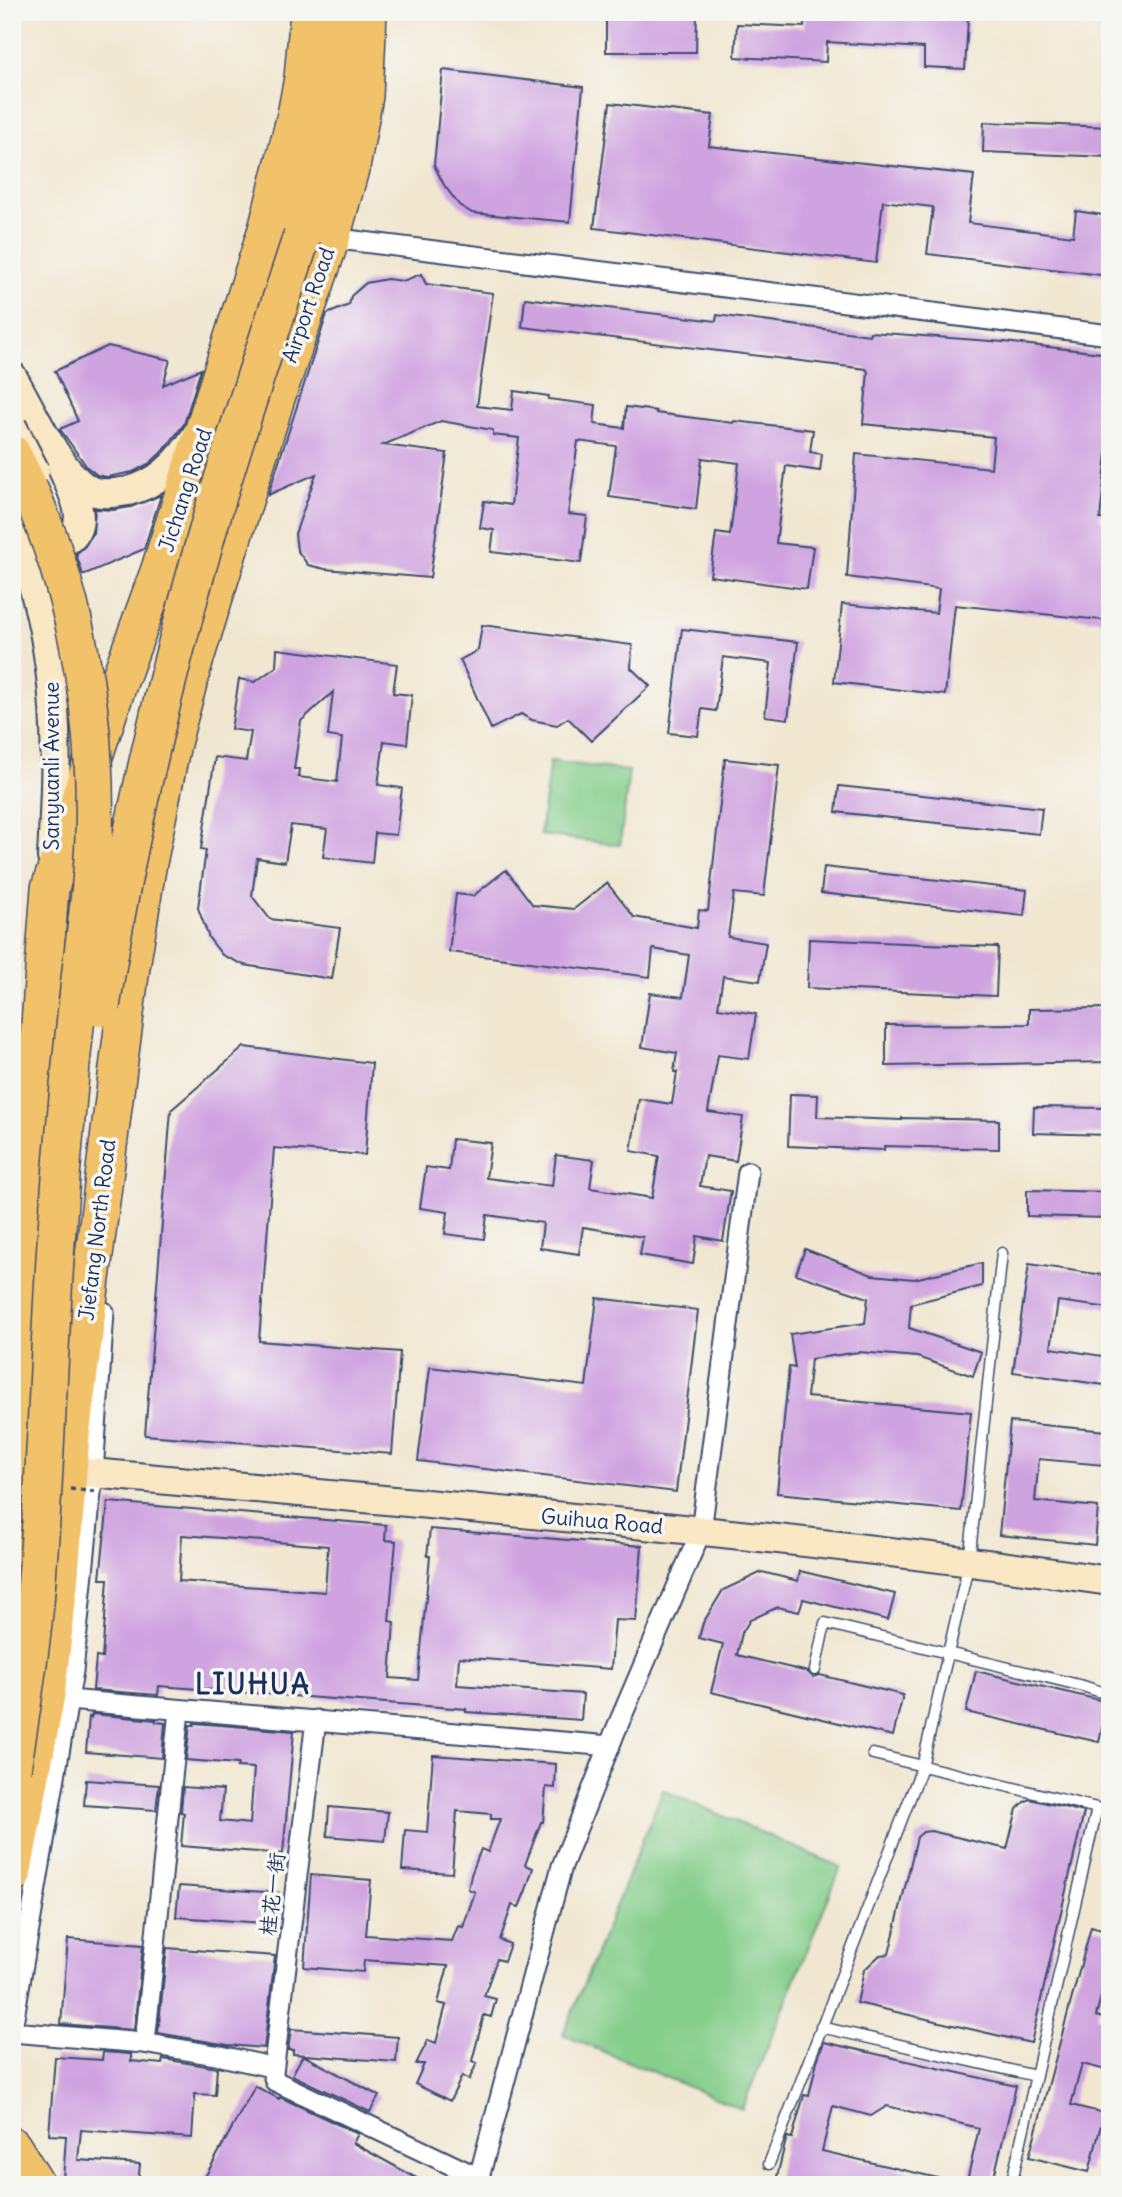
<svg xmlns="http://www.w3.org/2000/svg" width="1122" height="2197" viewBox="0 0 1122 2197" font-family="Delius,'LXGW WenKai TC',sans-serif">
  <style>
    .green { fill: #85ce8b; stroke: #507e74; stroke-width: 2 }
    .building { fill: #cfa3e0; fill-rule: evenodd }
    .lines { fill: none; stroke-linecap: round; stroke-linejoin: round }
    .lane-casing { stroke: #3b4b6f; stroke-width: 13 }
    .street-casing { stroke: #3b4b6f; stroke-width: 23 }
    .secondary-casing { stroke: #3b4b6f; stroke-width: 32 }
    .highway-casing { stroke: #3b4b6f; stroke-width: 40 }
    .lane { stroke: #fff; stroke-width: 10 }
    .street { stroke: #fff; stroke-width: 19 }
    .secondary { stroke: #fae7c3; stroke-width: 28 }
    .highway { stroke: #f2c26a; stroke-width: 37 }
    .rail { stroke: #1b2f5e; stroke-width: 5 }
    .secondary-bridge-casing { stroke: #3b4b6f; stroke-width: 32; stroke-linecap: butt }
    .highway-bridge-casing { stroke: #3b4b6f; stroke-width: 40; stroke-linecap: butt }
    .path-bridge { stroke: #3b4b6f; stroke-width: 3.5; stroke-dasharray: 5 5; stroke-linecap: butt }
    .secondary-bridge { stroke: #fae7c3; stroke-width: 28 }
    .highway-bridge { stroke: #f2c26a; stroke-width: 37 }
    .labels { text-anchor: middle; dominant-baseline: central; stroke-width: 7; stroke-linejoin: round; paint-order: stroke }
    .street-label { font-size: 21px; fill: #1b2f5e; stroke: #f6f6f2 }
    .district-label { font-size: 28px; font-weight: bold; letter-spacing: 2px; fill: #1b2f5e; stroke: #f6f6f2 }
  </style>
  <rect width="100%" height="100%" fill="#f6f6f2"/>
  <filter id="ink" filterUnits="userSpaceOnUse"><feTurbulence type="fractalNoise" baseFrequency=".0143" numOctaves="2"/><feDisplacementMap in="SourceGraphic" scale="14" xChannelSelector="R" yChannelSelector="G"/><feConvolveMatrix kernelMatrix="1 2 1 2 8 2 1 2 1" color-interpolation-filters="sRGB"/></filter>
  <filter id="wash" filterUnits="userSpaceOnUse"><feTurbulence type="fractalNoise" baseFrequency=".00686" numOctaves="4" result="noise"/><feDisplacementMap in="SourceGraphic" scale="28" xChannelSelector="R" yChannelSelector="G"/><feGaussianBlur stdDeviation="1.57" result="paint"/><feColorMatrix in="noise" values="0 0 0 0 0 0 0 0 0 0 0 0 0 0 0 0 0 1.4 0 .05"/><feComposite in="paint" operator="in"/></filter>
  <g filter="url(#wash)">
    <rect width="100%" height="100%" fill="#f1e7d1"/>
    <!-- green -->
    <path class="green" d="M550,761L629,771L620,845L540,835Z
      M663,1790L841,1867L742,2109L563,2035Z"/>
    <g id="blocks">
      <!-- building -->
      <path class="building" d="M606,12H697L696,52H606Z
        M805,12L968,19L965,69L924,67V48L827,42L826,62L735,57L737,24L804,27Z
        M443,70L583,87L570,222L472,213L459,205L444,185L434,165Z
        M610,103L713,115L709,146L974,175L968,223L1073,236L1076,211L1110,216V276L927,254L933,207L883,201L876,263L594,228Z
        M984,122L1110,127V157L983,152Z
        M421,274L426,284L493,293L477,406L512,410L514,391L549,396L548,399L596,405L594,424L624,428L626,407L656,411V413L733,423L734,421L813,430L810,452L822,454L820,471L786,466L776,543L813,547L807,589L710,576L716,533L730,535L739,463L702,458L696,509L609,497L616,446L578,441L568,514L587,516L581,563L491,552L494,530L480,528L484,501L511,505L519,438L493,435V430L441,421L383,445L447,453L430,578L325,569L308,565L297,550L295,534L316,474L268,495L327,314L349,305L351,296L366,283L387,279L403,281Z
        M525,298L716,321L717,315L869,335L870,332L1004,342L1110,354V425L1100,519L1110,520V621L955,605L945,695L834,682L842,604L936,613L939,589L847,577L856,454L991,468L994,437L863,424L868,372L866,369L522,327Z
        M108,346L170,360L163,385L201,369L184,424L164,450L150,463L133,472L107,477L97,475L87,467L60,429L78,421L55,371Z
        M161,495L144,549L83,575L76,554L85,546L93,533L95,509L113,510L131,507Z
        M482,625L632,645L631,668L650,686L591,741L568,718L557,725L532,720L521,714L491,729L460,660L478,650Z
        M682,629L798,642L788,719L765,716L771,663L723,657L716,711L702,709L698,736L669,733Z
        M277,649L397,664L393,693L412,695L407,744L384,741L378,785L402,788L396,835L375,833L372,863L323,857L327,829L291,825L285,862L257,858L252,896L270,919L340,928L332,979L244,965L222,955L209,938L198,908L206,850L201,849L215,757L246,761L251,732L231,729L239,679L255,682L276,667ZM333,692L328,736L342,738L337,782L298,777L299,769H294L301,721Z
        M725,759L779,765L764,896L734,893L728,937L766,943L760,981L723,976L718,1008L756,1014L749,1059L718,1055L708,1112L743,1117L736,1161L705,1156L700,1186L731,1191L723,1241L697,1236L693,1264L640,1255L643,1237L583,1227L579,1254L540,1248L543,1223L487,1215L484,1239L445,1234L448,1212L420,1208L426,1167L449,1170L452,1139L491,1143L486,1178L552,1186L556,1155L594,1160L590,1188L652,1198L659,1156L631,1151L639,1099L672,1104L677,1072H674L677,1053L642,1047L650,993L683,997L689,955L653,949L650,977L449,952L456,894L473,896L506,870L533,905L574,909L607,883L634,917L697,928L699,910L708,911Z
        M839,786L1042,808L1039,834L836,812Z
        M824,867L1027,890L1024,916L821,893Z
        M809,939L998,947L996,996L807,988Z
        M1110,1008V1062L886,1066V1025L1029,1024V1009Z
        M244,1047L372,1063L365,1155L274,1148L259,1341L400,1352L392,1454L145,1435L171,1110Z
        M790,1094L818,1095L817,1117L902,1120V1118L999,1120V1149L884,1146V1150L788,1146Z
        M1034,1107L1110,1108V1135L1033,1133Z
        M1027,1190L1110,1192V1218L1027,1216Z
        M805,1249L872,1275L914,1279L982,1263V1286L911,1304L909,1328L981,1352L973,1376L917,1357L859,1352L811,1359L807,1397L971,1412L961,1511L777,1493L789,1367L795,1368L790,1334L865,1323L868,1298L796,1274Z
        M1029,1264L1110,1276V1308L1058,1301L1051,1348L1109,1357L1105,1385L1013,1372Z
        M597,1298L698,1310L676,1492L418,1461L430,1367L586,1386Z
        M1010,1422L1107,1431L1104,1465L1039,1459L1035,1501L1098,1507L1095,1545L999,1535Z
        M108,1502L386,1525L385,1540L396,1541L389,1621L394,1622L390,1678L418,1680L430,1556H427L430,1529L642,1546L636,1621L615,1620L611,1669L459,1657L457,1685L583,1694L581,1720L466,1712V1709L159,1686L158,1695L93,1690L96,1657L102,1658L108,1579H100ZM182,1535L328,1546L325,1592L179,1581Z
        M800,1571L895,1594L888,1620L803,1599L799,1612L778,1607L750,1620L742,1633L737,1655L808,1672L813,1677L820,1675L903,1695L893,1736L711,1692L723,1644L699,1638L703,1623L723,1590L762,1572L798,1581Z
        M976,1671L1108,1702L1099,1742L966,1712Z
        M92,1714L156,1720V1722L165,1723L162,1758L86,1752L89,1717L91,1718Z
        M194,1723L294,1731L283,1854L181,1846L184,1813L181,1812L183,1787L223,1790L220,1821L250,1824L254,1768L237,1767L238,1764L186,1760L190,1725H194Z
        M433,1755L556,1764L555,1788L546,1787L543,1822H541L525,1865L533,1868L526,1890L519,1907L512,1905L500,1940L510,1944L504,1961L497,1959L484,1996L496,1999L491,2017L484,2015L472,2061L477,2063L469,2080L462,2076L450,2101L415,2084L424,2064H416L428,2040L436,2043L446,2005L438,2003L448,1966L364,1960L363,1972L304,1967L311,1875L371,1880L366,1935L452,1941L458,1926L463,1927L475,1892L468,1889L471,1875L481,1849L488,1852L500,1819H491V1814L457,1811L452,1873L402,1870L405,1830L427,1832Z
        M86,1780L159,1785L156,1810L84,1805Z
        M1030,1799L1084,1812L1031,2043L857,2003L864,1970L880,1955L889,1954L917,1837L923,1832L931,1831L1007,1849L1017,1809L1024,1802Z
        M329,1807L388,1812L385,1841L327,1836Z
        M179,1886L279,1893L277,1924L176,1917Z
        M1091,1927L1110,1932V1962L1096,2016L1110,2020V2071L1082,2064L1071,2105L1104,2113L1089,2172L1029,2157Z
        M68,1939L143,1945L134,2030L61,2024Z
        M167,1948L275,1956L264,2048L228,2045L158,2033Z
        M291,2029L398,2037L396,2062L293,2054V2050H288Z
        M824,2042L1016,2086L992,2185H966L979,2128L887,2106L871,2116L833,2106L822,2151L942,2179L941,2185H775L785,2144L787,2137L792,2138L804,2095L809,2096L817,2061Z
        M103,2052L131,2054V2061L162,2064L163,2059L217,2068L215,2095L195,2094L192,2138L81,2130L78,2160L140,2164L138,2185L63,2181L66,2136L49,2135L55,2057L102,2060Z
        M303,2055L379,2096L370,2112L292,2075Z
        M255,2086L279,2099L280,2097L358,2134L353,2143L429,2185H214L204,2179Z"/>
    </g>
  </g>
  <g filter="url(#ink)">
    <use href="#blocks" fill-opacity="0" stroke="#3b4b6f" stroke-width="2"/>
    <g class="lines">
      <defs>
        <path id="lane" d="M815,1670L825,1623L1083,1686L1110,1695
          M873,1754L1097,1808L1011,2185
          M821,2027L1036,2076
          M769,2164L922,1767L969,1562L1002,1253"/>
        <path id="street" d="M331,238L1110,335
          M68,1700L610,1746
          M12,2029L73,1671L93,1473L104,1312
          M12,2032L143,2043L221,2056L271,2067L275,2081L479,2178
          M146,2033L179,1710
          M273,2073L316,1720
          M477,2185L562,1866L615,1732L701,1531L748,1172"/>
        <path id="secondary" d="M12,376C30,406 57,469 86,488C98,496 115,493 128,491C159,484 181,460 197,434
          M12,523C30,569 44,619 50,669C59,731 55,795 52,857
          M34,546C45,548 56,547 66,541C92,525 72,491 63,470
          M93,1473C432,1505 772,1532 1110,1581"/>
        <path id="highway" d="M302,236C322,163 333,88 339,12
          M12,1636L23,1520L26,1400L25,1228L50,888L117,687L160,569L268,226L296,115L303,78L309,12
          M12,1875L46,1695L59,1585L71,1435L131,967L147,868L172,743L192,668L276,398L331,238L352,162L364,96L368,12
          M12,2146L36,2185"/>
      </defs>
      <!-- lane casing -->
      <use href="#lane" class="lane-casing"/>
      <!-- street casing -->
      <use href="#street" class="street-casing"/>
      <!-- secondary casing -->
      <use href="#secondary" class="secondary-casing"/>
      <!-- highway casing -->
      <use href="#highway" class="highway-casing"/>
      <!-- lane -->
      <use href="#lane" class="lane"/>
      <!-- street -->
      <use href="#street" class="street"/>
      <!-- secondary -->
      <use href="#secondary" class="secondary"/>
      <!-- highway -->
      <use href="#highway" class="highway"/>
      <!-- rail -->
      <path class="rail" d="M1108,2185L1110,2181"/>
      <defs>
        <path id="secondary-bridge" d="M12,426L35,471"/>
        <path id="highway-bridge" d="M12,454C73,571 98,705 94,836C93,887 84,938 79,989C70,1069 63,1149 57,1229C48,1354 46,1479 35,1603C30,1659 21,1714 12,1769
          M101,1007C125,846 163,687 208,530C236,431 270,334 302,236"/>
      </defs>
      <!-- secondary-bridge casing -->
      <use href="#secondary-bridge" class="secondary-bridge-casing"/>
      <!-- highway-bridge casing -->
      <use href="#highway-bridge" class="highway-bridge-casing"/>
      <!-- path-bridge -->
      <path class="path-bridge" d="M70,1489L99,1492"/>
      <!-- secondary-bridge -->
      <use href="#secondary-bridge" class="secondary-bridge"/>
      <!-- highway-bridge -->
      <use href="#highway-bridge" class="highway-bridge"/>
    </g>
  </g>
  <g class="labels">
    <!-- street labels -->
    <g class="street-label">
      <text transform="translate(308 305) rotate(-71)">Airport Road</text>
      <text transform="translate(185 490) rotate(-72)">Jichang Road</text>
      <text transform="translate(51 766) rotate(-90)">Sanyuanli Avenue</text>
      <text transform="translate(97 1230) rotate(-83)">Jiefang North Road</text>
      <text transform="translate(602 1521) rotate(5)">Guihua Road</text>
      <text transform="translate(272 1894) rotate(-83)">桂花一街</text>
    </g>
    <!-- district labels -->
    <g class="district-label">
      <text x="253" y="1684">LIUHUA</text>
    </g>
  </g>
  <!-- margin -->
  <rect width="1122" height="2197" fill="none" stroke="#f6f6f2" stroke-width="42"/>
</svg>
